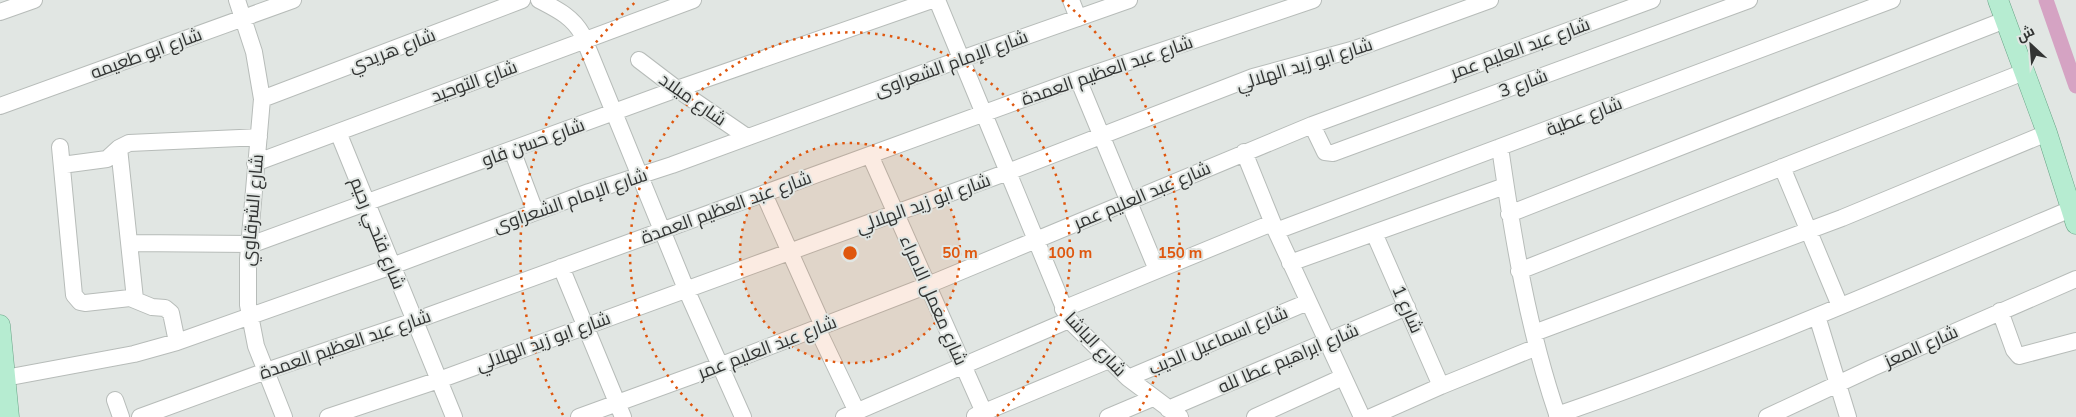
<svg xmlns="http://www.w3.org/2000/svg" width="2076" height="417" viewBox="0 0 2076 417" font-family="Mulish,Cairo,sans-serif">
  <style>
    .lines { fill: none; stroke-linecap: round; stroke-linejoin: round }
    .canal { stroke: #d5a3c3; stroke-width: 15 }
    .minor-casing { stroke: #b7bcb9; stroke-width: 18 }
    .major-casing { stroke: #68a386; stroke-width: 21 }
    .minor { stroke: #fff; stroke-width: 16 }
    .major { stroke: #b6ecd1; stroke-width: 20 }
    .ring { fill: none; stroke: #df570e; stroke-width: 2.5; stroke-dasharray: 2.5 5 }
    .labels { text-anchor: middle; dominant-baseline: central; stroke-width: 4; stroke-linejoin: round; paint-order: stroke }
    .street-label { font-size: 18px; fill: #323433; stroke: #e1e6e3 }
    .centre { fill: #df570e; stroke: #e1e6e3; stroke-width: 2.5 }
    .ring-label { font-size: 15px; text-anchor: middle; font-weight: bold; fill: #df570e; stroke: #e1e6e3; stroke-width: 4; stroke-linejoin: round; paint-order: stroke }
  </style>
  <rect width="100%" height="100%" fill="#e1e6e3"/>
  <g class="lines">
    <!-- canal -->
    <path class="canal" d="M2046,0L2076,86"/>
    <defs>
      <path id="minor" d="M237,0L254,52L262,99L248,259V305L256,346L284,417
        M539,0C556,9 572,16 582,34L686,289L743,417
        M937,0L1069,320L1128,378L1180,417
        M1071,0L1078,18
        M0,12L34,0
        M639,60L677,89L747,137
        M1078,79L1157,270
        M262,99L522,0
        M0,106L293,0
        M1312,125L1325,152L1333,153L1749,0
        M338,132L454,417
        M60,147L74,295L80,302L85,303L130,298L152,307L165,308L171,313L177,342
        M1500,147C1513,238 1528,330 1558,417
        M119,148L135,299
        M512,150L535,211
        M1244,152L1276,231L1362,417
        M870,155L986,417
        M255,163L693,0
        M62,165L107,159L119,148L129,143L259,137
        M1782,167L1840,306
        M764,194L823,326
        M1509,214L2005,20
        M1276,231L1892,0
        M1374,233L1441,386
        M129,243L253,244L677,89L932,0
        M1290,263L1505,186
        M561,267L623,417
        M1519,271L2024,72
        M1063,309L1272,223
        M2000,311L2014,350L2019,356L2076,341
        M1817,316L1848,417
        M817,328L857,412
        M1534,333L1842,218L2047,133
        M5,378L134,354L177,342L392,266L589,192L672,165L961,59L1129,0
        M1128,378L1308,302
        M115,400L121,417
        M1168,409L1407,307
        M1557,415C1732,355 1901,281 2071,209
        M975,416L1109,360
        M140,417L266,371L414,321L1078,79L1313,0
        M328,417L439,380L1008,172L1253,77L1355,49L1490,0
        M579,417L719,366L928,285L1312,125L1652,0
        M844,417L1069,320
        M1108,417L1153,398
        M1255,417L1343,377
        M1371,417L1441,386L1537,347
        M1767,417L1872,368L2076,279"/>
      <path id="major" d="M1998,0L2047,133L2076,224
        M0,325L9,417"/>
    </defs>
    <!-- minor casing -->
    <use href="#minor" class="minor-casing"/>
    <!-- major casing -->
    <use href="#major" class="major-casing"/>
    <!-- minor -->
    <use href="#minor" class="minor"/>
    <!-- major -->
    <use href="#major" class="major"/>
  </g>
  <!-- distance rings -->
  <circle cx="850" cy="253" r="110" fill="#df570e" fill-opacity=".12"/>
  <g class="ring">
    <circle cx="850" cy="253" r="110"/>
    <path d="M703 416A220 220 0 1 1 997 416"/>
    <path d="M563 415A330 330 0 0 1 638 0M1062 0A330 330 0 0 1 1137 415"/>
  </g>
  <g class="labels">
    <!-- street labels -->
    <g class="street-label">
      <text transform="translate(1520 48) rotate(-20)">شارع عبد العليم عمر</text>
      <text transform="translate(392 50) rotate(-21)">شارع هريدي</text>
      <text transform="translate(146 53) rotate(-20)">شارع ابو طعيمه</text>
      <text transform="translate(951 63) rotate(-20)">شارع الإمام الشعراوى</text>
      <text transform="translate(1304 64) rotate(-17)">شارع ابو زيد الهلالي</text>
      <text transform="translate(1107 70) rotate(-19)">شارع عبد العظيم العمدة</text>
      <text transform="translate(474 81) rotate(-20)">شارع التوحيد</text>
      <text transform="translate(1523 83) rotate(-20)">شارع 3</text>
      <text transform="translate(693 99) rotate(35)">شارع ميلاد</text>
      <text transform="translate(1584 116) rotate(-21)">شارع عطية</text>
      <text transform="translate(533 142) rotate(-20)">شارع حسن فاو</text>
      <text transform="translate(1142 195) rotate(-23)">شارع عبد العليم عمر</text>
      <text transform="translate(570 200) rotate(-19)">شارع الإمام الشعراوى</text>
      <text transform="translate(923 203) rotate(-20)">شارع ابو زيد الهلالي</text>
      <text transform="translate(726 207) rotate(-20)">شارع عبد العظيم العمدة</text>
      <text transform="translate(252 210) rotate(-85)">شارع الشرقاوي</text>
      <text transform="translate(378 233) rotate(68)">شارع فتحي رحيم</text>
      <text transform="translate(934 300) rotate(66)">شارع معمل الامراء</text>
      <text transform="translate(1408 309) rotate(66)">شارع 1</text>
      <text transform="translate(1218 340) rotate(-23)">شارع اسماعيل الديب</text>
      <text transform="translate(543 341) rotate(-20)">شارع ابو زيد الهلالي</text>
      <text transform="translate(345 344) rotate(-19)">شارع عبد العظيم العمدة</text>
      <text transform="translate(1096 344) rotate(47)">شارع الباشا</text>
      <text transform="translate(1921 346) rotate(-24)">شارع المعز</text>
      <text transform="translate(767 347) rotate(-21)">شارع عبد العليم عمر</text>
      <text transform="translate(1288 358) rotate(-23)">شارع ابراهيم عطا لله</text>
    </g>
  </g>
  <circle cx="850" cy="253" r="8" class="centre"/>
  <g class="ring-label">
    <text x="960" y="258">50 m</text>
    <text x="1070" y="258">100 m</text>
    <text x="1180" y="258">150 m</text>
  </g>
  <!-- north arrow -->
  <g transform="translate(2031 45) rotate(334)" stroke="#e1e6e3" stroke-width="4" paint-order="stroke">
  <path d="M0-4L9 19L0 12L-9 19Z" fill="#323433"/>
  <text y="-8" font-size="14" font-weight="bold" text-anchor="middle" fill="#323433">ش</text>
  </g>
</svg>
